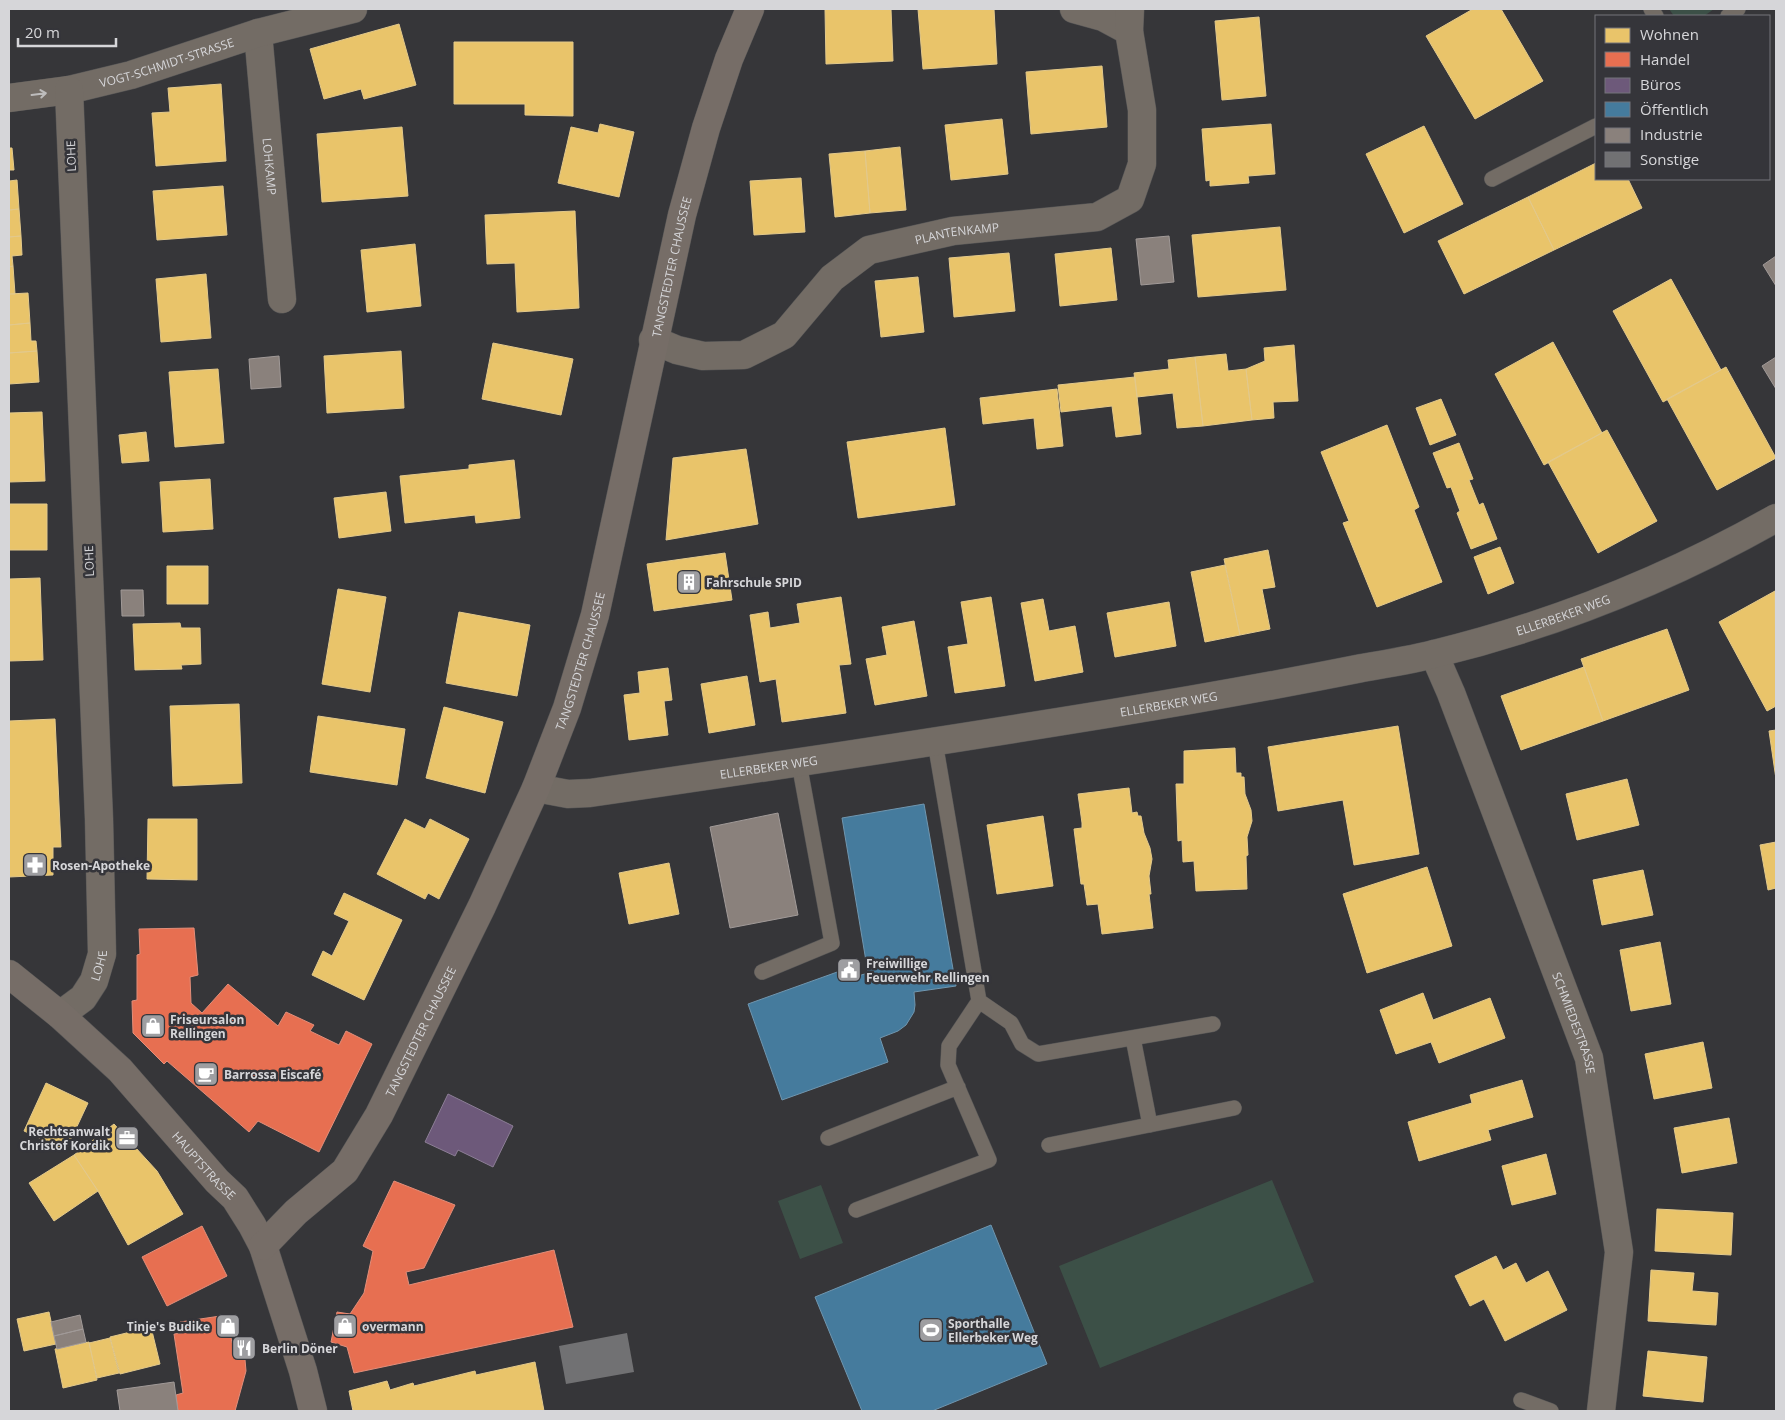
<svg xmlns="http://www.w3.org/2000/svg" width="1785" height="1420" viewBox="0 0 1785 1420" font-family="'Open Sans',sans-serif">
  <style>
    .green { fill: #3c5047 }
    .homes { fill: #e9c46a; stroke: #e3c98b }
    .shops { fill: #e76f51; stroke: #e28e7a }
    .offices { fill: #6d597a; stroke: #8c7e96 }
    .public { fill: #457b9d; stroke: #7096af }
    .industry { fill: #8a817c; stroke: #a19a98 }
    .building { fill: #717173 }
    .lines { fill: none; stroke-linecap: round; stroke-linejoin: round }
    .service-casing { stroke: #545455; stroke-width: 16 }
    .minor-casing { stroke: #545455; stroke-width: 29 }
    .tertiary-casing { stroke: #545455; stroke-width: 29 }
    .secondary-casing { stroke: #545455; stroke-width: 29 }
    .service { stroke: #736c65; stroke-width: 15 }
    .minor { stroke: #736c65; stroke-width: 28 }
    .tertiary { stroke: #736c65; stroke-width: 28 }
    .secondary { stroke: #766d67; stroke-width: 28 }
    .oneway { stroke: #bdbcbc }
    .labels { text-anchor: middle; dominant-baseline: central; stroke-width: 5; stroke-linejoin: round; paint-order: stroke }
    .street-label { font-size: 12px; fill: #d6d6d9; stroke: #35353a }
    .poi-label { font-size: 12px; font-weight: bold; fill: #d6d6d9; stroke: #35353a; text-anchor: start }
  </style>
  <rect width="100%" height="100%" fill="#363639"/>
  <!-- green -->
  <path class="green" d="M1669,9H1714L1704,16H1674Z
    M1272,1180L1314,1282L1100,1368L1059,1266Z
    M821,1185L843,1243L800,1259L778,1201Z"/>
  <!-- homes -->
  <path class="homes" d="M825,9H891L893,61L826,64Z
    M918,9H994L997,64L923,69Z
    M1473,9H1501L1543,81L1475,119L1426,36Z
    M1259,17L1266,96L1222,100L1215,21Z
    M399,24L416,85L364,99L361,89L324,99L310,49Z
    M454,42H573V116L525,115V104H454Z
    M1102,66L1107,127L1031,134L1026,72Z
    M221,84L226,161L156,166L152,113L170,112L168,88Z
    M1002,119L1008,174L951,180L945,125Z
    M600,124L634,132L619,197L558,183L571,127L598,133Z
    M1271,124L1275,174L1248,176L1249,183L1210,186V180L1206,181L1202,129Z
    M1424,126L1463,204L1404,233L1366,154Z
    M402,127L408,196L322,202L317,134Z
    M900,147L906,210L870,213L865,151Z
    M9,148H12L14,170H9Z
    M865,151L870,213L835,217L829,154Z
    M1596,163V179H1628L1642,208L1554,250L1528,197Z
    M801,178L805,232L754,235L750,181Z
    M17,180L19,209L9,210V181Z
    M223,186L227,235L157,240L153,191Z
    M1528,197L1554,250L1464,294L1438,241Z
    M19,209L21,236L9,237V210Z
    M575,211L579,308L517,312L515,263L487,264L485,215Z
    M1280,227L1286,290L1198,297L1192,235Z
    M21,236L22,255L12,256L13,266L9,267V237Z
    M415,244L421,306L367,312L361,250Z
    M1111,248L1117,300L1060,306L1055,254Z
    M1009,253L1015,311L954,317L949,258Z
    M13,266L15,294H9V267Z
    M206,274L211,338L161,342L156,279Z
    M918,277L924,332L881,337L875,281Z
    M1671,279L1721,370L1663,402L1613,311Z
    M28,293L30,323L9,325V294Z
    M30,323L31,341H36L37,351L9,353V325Z
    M1553,342L1602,433L1544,465L1495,374Z
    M493,343L573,359L561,415L482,399Z
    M1294,345L1298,401L1273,402L1274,418L1252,420L1246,369L1265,361L1264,348Z
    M37,351L39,382L9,384V353Z
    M401,351L404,408L327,413L324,356Z
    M1226,354L1228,371L1246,369L1252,420L1203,426L1195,357Z
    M1195,357L1203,426L1177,428L1173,393L1137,397L1134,373L1169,369L1168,360Z
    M1726,367L1776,458L1717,490L1667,399Z
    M218,369L224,443L175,447L169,372Z
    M1135,377L1141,434L1116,437L1112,406L1061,412L1058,385Z
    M1057,389L1063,446L1037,449L1034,418L983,424L980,398Z
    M1441,399L1456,435L1430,445L1416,408Z
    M42,412L45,481L9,482V413Z
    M1387,425L1419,507L1414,510L1442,582L1377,607L1343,523L1349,521L1321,452Z
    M945,428L955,505L858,518L847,442Z
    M1607,430L1657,521L1598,553L1548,462Z
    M146,432L149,461L122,463L119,435Z
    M1459,443L1473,479L1469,480L1479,505L1483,503L1497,539L1471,549L1457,513L1460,511L1451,487L1447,488L1433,453Z
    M746,449L758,524L666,540L673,458Z
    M514,460L520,518L476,523L475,515L405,523L400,476L469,469V465Z
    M210,479L213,529L163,532L160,482Z
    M386,492L391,531L339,538L334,498Z
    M9,504H47V550H9Z
    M1500,547L1514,583L1488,594L1474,557Z
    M1268,550L1275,587L1262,589L1270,629L1240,635L1224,559Z
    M725,553L732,600L654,611L647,564Z
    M1225,565L1240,635L1205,642L1191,572Z
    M167,566H208V604H167Z
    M40,578L43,660L9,661V579Z
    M338,589L386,597L370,692L322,684Z
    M1775,591L1776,706L1767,711L1719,622Z
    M841,597L851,664L839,665L846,713L782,722L776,679L760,682L750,615L768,612L770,628L800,623L797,604Z
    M991,597L1005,686L955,693L948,647L968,644L961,602Z
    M1043,599L1049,631L1075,626L1083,672L1035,681L1021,603Z
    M1169,602L1176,646L1115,657L1107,613Z
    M459,612L530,625L517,696L446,683Z
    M914,621L927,696L875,705L866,659L887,655L882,627Z
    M180,623L181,628H200L201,664L181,665L182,669L135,670L133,624Z
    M1667,629L1689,690L1603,721L1581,659Z
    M1584,667L1603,721L1521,750L1501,696Z
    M668,668L672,700L664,701L668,735L629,740L624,695L640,693L638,672Z
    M747,676L755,725L709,733L701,684Z
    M239,704L242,783L173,786L170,706Z
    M444,707L503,722L485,793L426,778Z
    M318,716L405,729L397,785L310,772Z
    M55,719L61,847H53V875L9,877V721Z
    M1398,726L1419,854L1354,865L1343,800L1278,811L1268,747Z
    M1776,730V779L1769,731Z
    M1235,748L1236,773H1241V777H1244L1245,794L1251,810L1252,821L1247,837L1248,855L1246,856L1247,889L1196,891L1194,861L1183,862L1182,840L1178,841L1176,784H1184V751Z
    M1627,779L1639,825L1577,840L1566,794Z
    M1129,788L1132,813L1137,812L1138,816H1141L1144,833L1150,848L1152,859L1149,876L1151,894H1149L1153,928L1102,934L1098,904L1087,905L1084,884H1081L1074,829L1082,828V823L1078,794Z
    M1043,816L1053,886L997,894L987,825Z
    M148,819H197V880L147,879Z
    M405,819L425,829L430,819L469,839L439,899L428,893L425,899L377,874Z
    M1776,842V888L1768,890L1760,845Z
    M669,863L679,914L629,924L619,873Z
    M1427,867L1452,946L1367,973L1343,894Z
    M1643,870L1653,915L1602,925L1593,880Z
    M344,893L402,920L364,1000L312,975L323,951L332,956L349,921L334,914Z
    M1660,942L1671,1004L1631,1011L1620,950Z
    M1423,993L1433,1020L1490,998L1505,1038L1439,1063L1431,1042L1396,1054L1380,1010Z
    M1703,1042L1712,1088L1654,1099L1645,1054Z
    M1522,1080L1533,1117L1488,1130L1491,1140L1419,1161L1408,1122L1472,1103L1470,1095Z
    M46,1083L88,1103L66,1150L24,1131Z
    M1729,1118L1737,1163L1682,1173L1674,1128Z
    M114,1124L157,1171L183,1214L128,1245L98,1191L74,1155Z
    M1546,1154L1556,1194L1512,1205L1502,1166Z
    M74,1155L98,1191L54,1221L29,1183Z
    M1657,1209L1733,1213L1731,1255L1655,1251Z
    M1496,1256L1503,1270L1516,1263L1526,1283L1548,1271L1567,1310L1505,1341L1484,1299L1470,1306L1455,1276Z
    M1651,1270L1694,1273L1692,1291L1718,1293L1716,1325L1648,1321Z
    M49,1312L56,1344L24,1351L17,1319Z
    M151,1327L160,1364L120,1374L110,1337Z
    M110,1338L119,1373L97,1378L89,1343Z
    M89,1342L97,1380L63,1388L55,1349Z
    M1648,1351L1707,1357L1703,1402L1643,1396Z
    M535,1362L544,1411H353L349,1391L387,1381L390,1390L413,1383L414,1386L475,1371L476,1375Z"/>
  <!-- shops -->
  <path class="shops" d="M194,928L198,975L190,977L191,1003L202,1013L228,984L278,1026L286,1012L314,1025L310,1031L339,1045L346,1031L372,1044L319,1152L258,1121L249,1132L167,1061L164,1064L133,1033L132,1001L137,1000V955L140,954L139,929Z
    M394,1181L455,1205L424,1268L406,1272L409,1285L554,1250L573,1327L354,1373L347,1347L331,1342L337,1312L350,1314L364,1293L373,1251L363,1246Z
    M202,1226L227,1276L167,1306L142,1257Z
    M227,1315L232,1343L239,1342L244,1348L246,1371L235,1411H178L176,1395L183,1393L174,1334L182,1333L180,1322Z"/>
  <!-- offices -->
  <path class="offices" d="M448,1094L513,1126L493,1167L458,1150L455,1156L425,1142Z"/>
  <!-- public -->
  <path class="public" d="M924,804L956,986L914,992L915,1005L914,1012L906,1025L898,1031L880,1038L888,1062L782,1100L748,1004L854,966L858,976L868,973L842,818Z
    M991,1225L1047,1364L932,1411H862L815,1297Z"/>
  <!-- industry -->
  <path class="industry" d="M1169,236L1174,282L1141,285L1136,239Z
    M1776,256V286L1763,265Z
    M279,356L281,387L251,389L249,359Z
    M1776,357V389L1762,366Z
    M121,590H143L144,616H122Z
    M778,813L798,915L730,928L710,827Z
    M80,1315L83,1329L54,1336L51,1322Z
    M83,1329L86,1342L57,1349L54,1336Z
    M174,1382L178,1411H120L117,1390Z"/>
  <!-- building -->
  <path class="building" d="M627,1333L634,1372L566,1384L559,1346Z"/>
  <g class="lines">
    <defs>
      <path id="service" d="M1651,9L1656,16
        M1728,16L1738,9
        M1492,179L1596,126
        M935,742L979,1001L1011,1023L1022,1044L1038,1054L1213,1024
        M762,972L832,943L799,763
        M1133,1038L1150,1125
        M828,1138L958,1087
        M1049,1145L1234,1108
        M856,1210L989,1160L948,1065L949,1046L979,1001
        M1521,1400L1551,1411"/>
      <g id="minor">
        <path d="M1074,9L1103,17L1129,31"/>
        <path id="s1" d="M258,33L282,299"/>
        <path id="s2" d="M9,98L69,90L131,75L258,33L353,9"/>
        <path id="s3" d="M653,340L677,350L703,356L744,355L784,335L832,278L869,250L953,231L1097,217L1130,199L1142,164V110L1129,31L1130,9"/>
        <path id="s4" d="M1434,654L1451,693L1589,1058L1619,1252L1601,1411"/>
        <path id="s5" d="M60,1015L83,998L94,981L102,954L99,819L69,90"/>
      </g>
      <g id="tertiary">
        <path id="s6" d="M536,788L568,794L590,793C763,768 935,742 1107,714C1192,700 1277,685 1362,668C1386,664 1410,660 1434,654C1553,625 1670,578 1776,518"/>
      </g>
      <g id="secondary">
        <path id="s7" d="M9,974L60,1015L120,1070L217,1181L235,1198L252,1225L263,1246L303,1371L313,1411"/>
        <path id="s8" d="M263,1246L296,1212L345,1171L379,1115L482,906L536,788L567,708L595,615L682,215L706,128L729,59L750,9"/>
      </g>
    </defs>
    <!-- service casing -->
    <use href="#service" class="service-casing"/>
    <!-- minor casing -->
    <use href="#minor" class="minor-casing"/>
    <!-- tertiary casing -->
    <use href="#tertiary" class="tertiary-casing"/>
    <!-- secondary casing -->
    <use href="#secondary" class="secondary-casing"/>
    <!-- service -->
    <use href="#service" class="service"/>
    <!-- minor -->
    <use href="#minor" class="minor"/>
    <!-- tertiary -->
    <use href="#tertiary" class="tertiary"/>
    <!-- secondary -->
    <use href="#secondary" class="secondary"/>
  </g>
  <!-- one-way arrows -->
  <defs><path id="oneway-shaft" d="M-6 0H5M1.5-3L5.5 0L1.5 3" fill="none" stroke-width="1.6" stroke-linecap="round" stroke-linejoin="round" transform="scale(1.25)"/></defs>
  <use class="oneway" href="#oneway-shaft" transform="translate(39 94) rotate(-7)"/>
  <!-- icons -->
  <defs>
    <symbol id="building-square" viewBox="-11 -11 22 22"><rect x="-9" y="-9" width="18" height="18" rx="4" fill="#9e9ea1" stroke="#35353a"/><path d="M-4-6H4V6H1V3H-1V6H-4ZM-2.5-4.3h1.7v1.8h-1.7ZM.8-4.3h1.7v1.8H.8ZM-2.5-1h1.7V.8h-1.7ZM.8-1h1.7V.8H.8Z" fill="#fff"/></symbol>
    <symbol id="pharmacy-square" viewBox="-11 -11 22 22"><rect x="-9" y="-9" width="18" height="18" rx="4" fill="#9e9ea1" stroke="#35353a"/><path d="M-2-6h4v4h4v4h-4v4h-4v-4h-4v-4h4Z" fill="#fff"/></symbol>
    <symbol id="civic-square" viewBox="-11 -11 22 22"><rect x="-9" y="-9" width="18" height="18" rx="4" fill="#9e9ea1" stroke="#35353a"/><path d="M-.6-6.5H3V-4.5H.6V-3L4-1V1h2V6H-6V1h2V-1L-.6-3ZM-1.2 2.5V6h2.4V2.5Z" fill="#fff"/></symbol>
    <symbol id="shop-square" viewBox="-11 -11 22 22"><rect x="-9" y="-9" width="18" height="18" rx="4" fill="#9e9ea1" stroke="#35353a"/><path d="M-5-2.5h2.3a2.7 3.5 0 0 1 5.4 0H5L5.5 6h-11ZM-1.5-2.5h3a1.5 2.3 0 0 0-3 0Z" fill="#fff"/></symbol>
    <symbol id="cafe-square" viewBox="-11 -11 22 22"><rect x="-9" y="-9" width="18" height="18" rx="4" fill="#9e9ea1" stroke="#35353a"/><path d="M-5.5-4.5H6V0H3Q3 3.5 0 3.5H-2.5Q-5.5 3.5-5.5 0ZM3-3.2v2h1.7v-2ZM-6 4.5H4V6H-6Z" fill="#fff"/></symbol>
    <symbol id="office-square" viewBox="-11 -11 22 22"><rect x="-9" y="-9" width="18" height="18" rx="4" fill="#9e9ea1" stroke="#35353a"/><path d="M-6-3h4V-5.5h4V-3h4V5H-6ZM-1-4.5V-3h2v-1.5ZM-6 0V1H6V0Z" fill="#fff"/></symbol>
    <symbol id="stadium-square" viewBox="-11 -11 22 22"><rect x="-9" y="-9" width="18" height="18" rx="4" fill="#9e9ea1" stroke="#35353a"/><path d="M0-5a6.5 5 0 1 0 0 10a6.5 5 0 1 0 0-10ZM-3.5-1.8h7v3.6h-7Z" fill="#fff"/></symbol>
    <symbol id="restaurant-square" viewBox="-11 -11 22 22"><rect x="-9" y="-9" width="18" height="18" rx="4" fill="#9e9ea1" stroke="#35353a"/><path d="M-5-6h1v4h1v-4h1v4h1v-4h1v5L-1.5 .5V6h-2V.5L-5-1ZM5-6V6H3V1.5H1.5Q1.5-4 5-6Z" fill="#fff"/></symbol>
  </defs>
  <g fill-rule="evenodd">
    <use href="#building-square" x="675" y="568" width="28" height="28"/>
    <use href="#pharmacy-square" x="21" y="851" width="28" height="28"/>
    <use href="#civic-square" x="835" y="956" width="28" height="28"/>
    <use href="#shop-square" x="139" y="1012" width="28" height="28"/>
    <use href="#cafe-square" x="192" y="1060" width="28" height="28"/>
    <use href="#office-square" x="113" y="1124" width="28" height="28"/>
    <use href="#shop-square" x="214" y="1312" width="28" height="28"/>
    <use href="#shop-square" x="331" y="1312" width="28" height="28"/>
    <use href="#stadium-square" x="917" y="1316" width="28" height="28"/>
    <use href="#restaurant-square" x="230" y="1334" width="28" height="28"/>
  </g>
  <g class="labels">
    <!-- street labels -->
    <g class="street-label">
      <text stroke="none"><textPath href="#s2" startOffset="162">VOGT-SCHMIDT-STRASSE</textPath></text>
      <text transform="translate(71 156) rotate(-92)">LOHE</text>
      <text stroke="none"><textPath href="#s1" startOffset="134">LOHKAMP</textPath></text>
      <text stroke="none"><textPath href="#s3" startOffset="349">PLANTENKAMP</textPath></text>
      <text stroke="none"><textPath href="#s8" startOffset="1079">TANGSTEDTER CHAUSSEE</textPath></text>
      <text transform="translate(89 561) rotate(-92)">LOHE</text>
      <text stroke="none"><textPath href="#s6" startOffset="1045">ELLERBEKER WEG</textPath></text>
      <text stroke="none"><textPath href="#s8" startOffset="674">TANGSTEDTER CHAUSSEE</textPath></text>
      <text stroke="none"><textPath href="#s6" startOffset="640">ELLERBEKER WEG</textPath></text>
      <text stroke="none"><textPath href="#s6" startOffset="235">ELLERBEKER WEG</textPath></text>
      <text stroke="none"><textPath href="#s5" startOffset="65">LOHE</textPath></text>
      <text stroke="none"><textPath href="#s4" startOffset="395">SCHMIEDESTRASSE</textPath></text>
      <text stroke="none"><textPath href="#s8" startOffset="270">TANGSTEDTER CHAUSSEE</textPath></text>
      <text stroke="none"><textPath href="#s7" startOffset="274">HAUPTSTRASSE</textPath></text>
    </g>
    <!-- poi labels -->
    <g class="poi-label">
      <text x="706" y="582">Fahrschule SPID</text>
      <text x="52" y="865">Rosen-Apotheke</text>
      <text x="866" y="963">Freiwillige<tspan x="866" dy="14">Feuerwehr Rellingen</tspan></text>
      <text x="170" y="1019">Friseursalon<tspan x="170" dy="14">Rellingen</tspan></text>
      <text x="224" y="1074">Barrossa Eiscafé</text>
      <text x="110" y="1131" text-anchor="end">Rechtsanwalt<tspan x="110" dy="14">Christof Kordik</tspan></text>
      <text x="948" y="1323">Sporthalle<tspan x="948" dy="14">Ellerbeker Weg</tspan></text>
      <text x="210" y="1326" text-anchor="end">Tinje's Budike</text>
      <text x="362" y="1326">overmann</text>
      <text x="262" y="1348">Berlin Döner</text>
    </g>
  </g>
  <!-- border -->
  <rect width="1785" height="1420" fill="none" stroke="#d6d6d9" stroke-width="20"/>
  <!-- legend -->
  <rect x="1595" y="15" width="175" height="165" fill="#35353a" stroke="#75757a"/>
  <rect x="1605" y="28" width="25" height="15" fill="#e9c46a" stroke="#75757a"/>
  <text x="1640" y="40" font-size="15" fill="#d6d6d9">Wohnen</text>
  <rect x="1605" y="52" width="25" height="15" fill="#e76f51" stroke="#75757a"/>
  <text x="1640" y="65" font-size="15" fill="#d6d6d9">Handel</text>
  <rect x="1605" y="78" width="25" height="15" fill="#6d597a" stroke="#75757a"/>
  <text x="1640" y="90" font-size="15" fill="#d6d6d9">Büros</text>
  <rect x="1605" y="102" width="25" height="15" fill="#457b9d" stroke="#75757a"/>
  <text x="1640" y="115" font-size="15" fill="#d6d6d9">Öffentlich</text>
  <rect x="1605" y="128" width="25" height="15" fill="#8a817c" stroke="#75757a"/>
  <text x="1640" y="140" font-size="15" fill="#d6d6d9">Industrie</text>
  <rect x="1605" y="152" width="25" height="15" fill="#717173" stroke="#75757a"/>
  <text x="1640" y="165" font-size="15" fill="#d6d6d9">Sonstige</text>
  <!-- scale -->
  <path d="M18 38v8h98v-8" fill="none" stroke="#d6d6d9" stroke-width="2.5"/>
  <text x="25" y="38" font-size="15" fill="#d6d6d9" stroke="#35353a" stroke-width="4" paint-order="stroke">20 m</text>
</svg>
